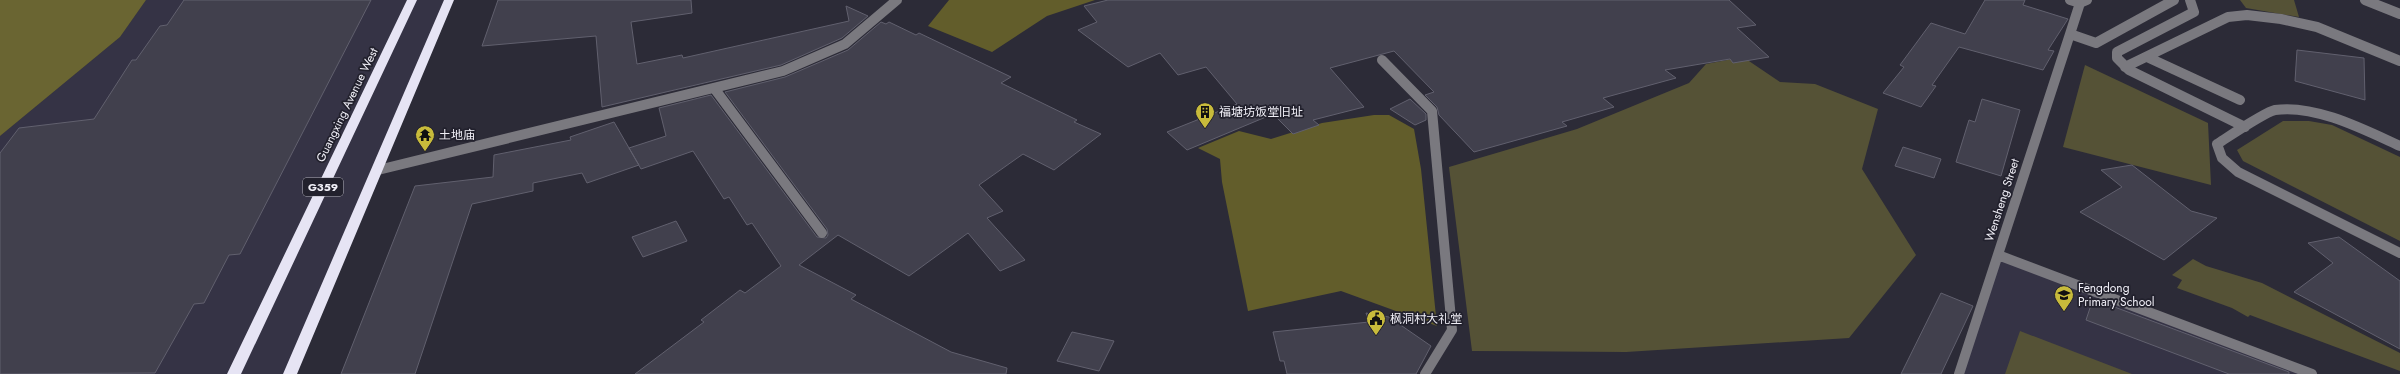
<svg xmlns="http://www.w3.org/2000/svg" width="2400" height="374" viewBox="0 0 2400 374" font-family="Jost,'Noto Sans SC',sans-serif">
  <style>
    .built { fill: #353345 }
    .green { fill: #555236 }
    .forest { fill: #6a6532 }
    .water { fill: #625d2b }
    .building { fill: #41404d; stroke: #61606e }
    .lines { fill: none; stroke-linecap: round; stroke-linejoin: round }
    .minor { stroke: #7a797f; stroke-width: 10 }
    .highway { fill: #e6e4f4; fill-rule: evenodd }
    .labels { text-anchor: middle; dominant-baseline: central; stroke-width: 3.5; stroke-linejoin: round; paint-order: stroke }
    .shield { fill: #22212d; stroke: #b2b1ba; stroke-width: 1 }
    .shield-label { font-size: 11px; font-weight: bold; fill: #f0eff7 }
    .street-label { font-size: 12px; fill: #f0eff7; stroke: #22212d }
    .poi-label { font-size: 12px; fill: #f0eff7; stroke: #22212d; text-anchor: start }
  </style>
  <rect width="100%" height="100%" fill="#2c2b37"/>
  <!-- built -->
  <path class="built" d="M146,0H449L290,374H0V136L120,37Z
    M1998,255L2299,369L2298,374H1959Z"/>
  <!-- green -->
  <path class="green" d="M2240,0H2294L2299,17L2246,8Z
    M1743,57L1780,82L1815,84L1878,109L1862,169L1916,255L1849,338L1626,352L1472,351L1449,167L1577,129L1689,83L1706,64Z
    M2085,65L2208,123L2211,185L2063,147Z
    M2283,121H2309L2332,125L2400,157V241L2243,161L2237,150Z
    M2193,259L2206,266L2262,283L2400,353V371L2250,315L2248,317L2232,308L2177,288L2182,280L2172,275Z
    M2020,331L2132,374H2005Z"/>
  <!-- forest -->
  <path class="forest" d="M0,0H146L120,37L0,136Z"/>
  <!-- water -->
  <path class="water" d="M949,0H1095L1047,16L992,52L928,26Z
    M1374,115H1389L1414,129L1421,169L1437,326L1341,291L1248,311L1222,182L1220,159L1198,148L1239,131L1271,139L1322,123Z"/>
  <!-- building -->
  <path class="building" d="M184,0H371L240,254L229,255L204,303L194,304L155,373L0,374V153L19,128L94,119L132,60H136L160,26L167,25Z
    M498,0H691L692,13L631,22L637,64L682,55L683,58L849,21L846,6L868,16L842,38L781,65L602,107L596,36L482,46Z
    M1108,0H1729L1756,25L1737,28L1769,57L1733,63L1730,59L1665,70L1676,78L1603,98L1614,107L1562,122L1567,126L1474,152L1439,115L1437,107L1425,95L1434,92L1394,51L1330,68L1364,107L1313,120L1319,125L1293,134L1273,114L1187,150L1167,132L1237,104L1206,67L1178,75L1160,53L1128,67L1078,30L1097,22L1084,6Z
    M1985,0H2025L2023,5L2068,19L2048,50L2054,51L2043,70L1959,47L1932,85L1936,86L1921,107L1883,93L1904,67L1900,65L1931,23L1965,34Z
    M881,22L886,24L889,22L916,35L919,33L1011,77L1001,83L1077,120L1074,122L1101,134L1054,170L1023,154L979,185L1003,211L987,218L1025,260L1000,271L968,233L909,276L838,235L799,265L856,295L851,299L951,352L1007,368L1006,374H635L704,322L701,320L740,290L745,293L781,266L752,223L747,225L729,197L724,199L693,151L641,169L629,148L639,165L587,183L582,173L533,183V191L472,204L415,374H341L415,186L493,177L494,155L571,140L570,137L614,122L629,148L666,136L659,108L711,95L817,237L826,238L828,235L827,229L725,92L785,77L848,50Z
    M2297,50L2364,58L2365,100L2295,81Z
    M1410,99L1426,114V120L1415,125L1390,109Z
    M1982,99L2020,110L2001,176L1956,162L1969,120L1975,122Z
    M1903,147L1941,159L1934,178L1895,166Z
    M2132,165L2191,211L2217,218L2164,260L2080,212L2122,187L2101,170Z
    M676,221L687,241L643,257L632,237Z
    M2339,237L2400,281V349L2294,292L2333,263L2308,243Z
    M1941,293L1973,306L1941,374H1901Z
    M2093,299L2289,372V374H2229L2086,320Z
    M1366,313L1389,317L1431,346L1416,374H1287L1284,361H1280L1273,332L1369,322Z
    M1072,332L1114,341L1099,371L1057,361Z"/>
  <g class="lines">
    <!-- minor -->
    <path class="minor" d="M2070,0L2080,3
      M2087,0L2080,3L2070,34L2096,43L2174,0
      M2190,0L2194,12L2117,52V58L2129,70L2245,127
      M2365,0L2400,14
      M2147,57L2240,100
      M1382,60L1432,111L1452,330L1425,374
      M2125,67L2228,17L2247,15L2281,19L2317,27L2400,61
      M714,88L822,233
      M2400,146C2365,130 2315,104 2275,110C2265,112 2228,137 2217,144L2222,158L2238,172L2400,253
      M378,170L783,71L845,44L897,0
      M1998,255L2312,374
      M1959,374L2070,34"/>
    <!-- highway -->
    <path class="highway" d="M407,0H417L241,374H227Z
      M444,0H454L297,374H283Z"/>
  </g>
  <!-- icons -->
  <defs>
    <symbol id="building-pin" viewBox="-11 -11 22 30"><path d="M0 17L-7.5 6A9.5 9.5 0 1 1 7.5 6Z" fill="#c8bb3b" stroke="#22212d"/><path d="M-4-6H4V6H1V3H-1V6H-4ZM-2.5-4.3h1.7v1.8h-1.7ZM.8-4.3h1.7v1.8H.8ZM-2.5-1h1.7V.8h-1.7ZM.8-1h1.7V.8H.8Z" fill="#111"/></symbol>
    <symbol id="temple-pin" viewBox="-11 -11 22 30"><path d="M0 17L-7.5 6A9.5 9.5 0 1 1 7.5 6Z" fill="#c8bb3b" stroke="#22212d"/><path d="M0-6L5-2H3V0L6.5 2.5H4V6H1.5V3h-3V6H-4V2.5H-6.5L-3 0V-2H-5Z" fill="#111"/></symbol>
    <symbol id="school-pin" viewBox="-11 -11 22 30"><path d="M0 17L-7.5 6A9.5 9.5 0 1 1 7.5 6Z" fill="#c8bb3b" stroke="#22212d"/><path d="M0-5L7-2L0 1L-7-2ZM-4 1L0 2.5L4 1V4Q0 6-4 4Z" fill="#111"/></symbol>
    <symbol id="civic-pin" viewBox="-11 -11 22 30"><path d="M0 17L-7.5 6A9.5 9.5 0 1 1 7.5 6Z" fill="#c8bb3b" stroke="#22212d"/><path d="M-.6-6.5H3V-4.5H.6V-3L4-1V1h2V6H-6V1h2V-1L-.6-3ZM-1.2 2.5V6h2.4V2.5Z" fill="#111"/></symbol>
  </defs>
  <g fill-rule="evenodd">
    <use href="#building-pin" x="1194" y="101" width="22" height="30"/>
    <use href="#temple-pin" x="414" y="124" width="22" height="30"/>
    <use href="#school-pin" x="2053" y="284" width="22" height="30"/>
    <use href="#civic-pin" x="1365" y="308" width="22" height="30"/>
  </g>
  <g class="labels">
    <!-- shield labels -->
    <rect class="shield" x="303" y="178" width="40" height="18" rx="3"/>
    <g class="shield-label">
      <text x="323" y="187">G359</text>
    </g>
    <!-- street labels -->
    <g class="street-label">
      <text transform="translate(347 105) rotate(-64)">Guangxing Avenue West</text>
      <text transform="translate(2002 200) rotate(-72)">Wensheng Street</text>
    </g>
    <!-- poi labels -->
    <g class="poi-label">
      <text x="1219" y="112">福塘坊饭堂旧址</text>
      <text x="439" y="135">土地庙</text>
      <text x="2078" y="288">Fengdong<tspan x="2078" dy="14">Primary School</tspan></text>
      <text x="1390" y="319">枫洞村大礼堂</text>
    </g>
  </g>
</svg>
